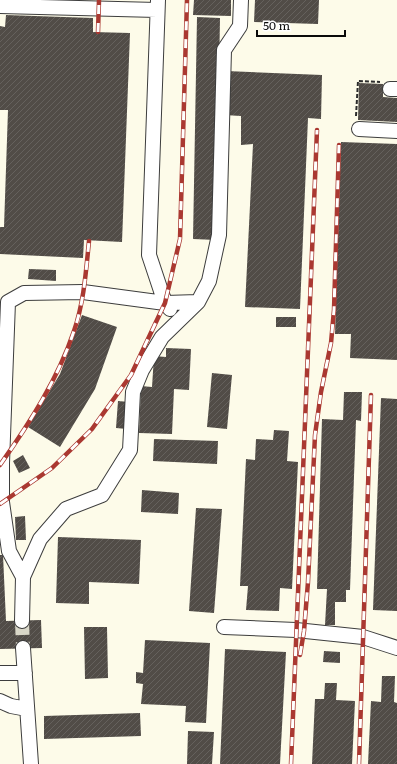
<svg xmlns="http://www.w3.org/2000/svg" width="397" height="764" viewBox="0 0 397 764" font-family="Literata,serif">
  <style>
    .building { fill: url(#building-hatch) }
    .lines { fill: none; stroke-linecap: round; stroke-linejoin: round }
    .minor-tunnel { stroke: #d9d7c8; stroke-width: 14; stroke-dasharray: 14 7; stroke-linecap: butt }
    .minor-casing { stroke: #3d3d3d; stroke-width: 16 }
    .path { stroke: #2c2c2c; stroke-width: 2; stroke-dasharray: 4 2; stroke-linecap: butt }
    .minor { stroke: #fff; stroke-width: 14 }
    .rail-casing { stroke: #aa3831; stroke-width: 4.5 }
    .rail { stroke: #fff; stroke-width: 3; stroke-dasharray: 9; stroke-linecap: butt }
  </style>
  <defs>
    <pattern id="building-hatch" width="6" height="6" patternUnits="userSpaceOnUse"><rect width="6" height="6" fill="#514c47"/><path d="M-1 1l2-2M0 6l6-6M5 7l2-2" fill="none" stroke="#65615d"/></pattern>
  </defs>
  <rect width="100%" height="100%" fill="#fdfbe9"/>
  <!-- building -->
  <path class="building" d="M194,0H231V16L193,15Z
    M255,0H319L318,24L254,22Z
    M6,15L93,18V32L130,33L122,242L84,240L83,258L0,254V227H4L8,110H0V26L5,27Z
    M197,17L220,18L216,240L193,239Z
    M226,71L322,75L321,119L308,118L300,309L245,307L253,144L241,145V116L224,115Z
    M359,83L383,84V97L397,98V122L358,120Z
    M341,142L397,144V360L350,358L351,334H335Z
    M29,269L56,270V281L28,279Z
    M82,315L117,327L95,389L60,447L28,427L60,374Z
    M276,317H296V327H276Z
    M166,348L191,349L189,390L174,389L172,434L139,433L141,386L152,387L154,356L166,357Z
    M212,373L232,375L227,429L207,427Z
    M344,392H362L361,421L356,420L350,590H346V602H335V625H325L327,589H317L322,419L343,420Z
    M381,398L397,399V611L373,610Z
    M118,401L129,402L127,429L116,428Z
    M274,430L289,431L287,461L298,462L292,589L280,588L279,611L246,610L248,586H240L246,459L255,460L256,439L273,440Z
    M154,439L218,441L217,464L153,461Z
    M23,455L30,468L19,473L13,461Z
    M142,490L179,493L178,514L141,512Z
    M196,508L222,509L214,613L189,611Z
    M25,516L26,540H16L15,517Z
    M58,537L141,540L139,584L89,582V604L56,603Z
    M0,555H3L6,621L41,620L42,648L0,649Z
    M84,627H107L108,678L85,679Z
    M145,640L210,643L206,723L185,722L186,706L141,704L143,684L136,683V672L143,673Z
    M225,649L286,652L280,764H220Z
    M324,651L340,652V663L323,662Z
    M382,676H395L394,702L397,703V764H368L371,701L381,702Z
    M325,683H337L336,700L355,701L352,764H312L315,699H324Z
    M140,713L141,736L44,739V716Z
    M188,731L214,732L212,764H187Z"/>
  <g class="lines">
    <!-- minor-tunnel -->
    <path class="minor-tunnel" d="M22,621L23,648"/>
    <defs>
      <path id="minor" d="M158,0L149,255L165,303L170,309
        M0,6L157,10
        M390,89H397
        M359,129L397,131
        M23,577L40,539L66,509L102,495L130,450L133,392L142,370L162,337L198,302L209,281L219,235L224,50L240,26L241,0
        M22,621L23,577L9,551L2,502V463L8,302L24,293L83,292L165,303L198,302
        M224,627L296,630L363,637L397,648
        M23,648L31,764
        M0,673H25
        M0,701L11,706L27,709"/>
    </defs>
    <!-- minor casing -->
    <use href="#minor" class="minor-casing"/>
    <!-- path -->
    <path class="path" d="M356,116L358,81L380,82"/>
    <!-- minor -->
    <use href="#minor" class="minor"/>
    <defs>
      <path id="rail" d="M98,32L99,0
        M0,465C29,424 58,379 74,331C84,302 86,271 89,241
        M0,504L52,468L92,429L131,375L165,303L180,239L187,0
        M300,655L304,631L308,582L315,435L321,392L331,343L334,310L339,145
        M291,764L317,130
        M359,764L371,395"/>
    </defs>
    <!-- rail casing -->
    <use href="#rail" class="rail-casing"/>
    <!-- rail -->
    <use href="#rail" class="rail"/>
  </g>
  <!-- scale -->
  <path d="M257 30v6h88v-6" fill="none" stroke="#0a0a0a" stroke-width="2"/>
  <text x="263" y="30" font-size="12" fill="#0a0a0a" stroke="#ffffff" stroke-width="3" paint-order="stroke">50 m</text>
</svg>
